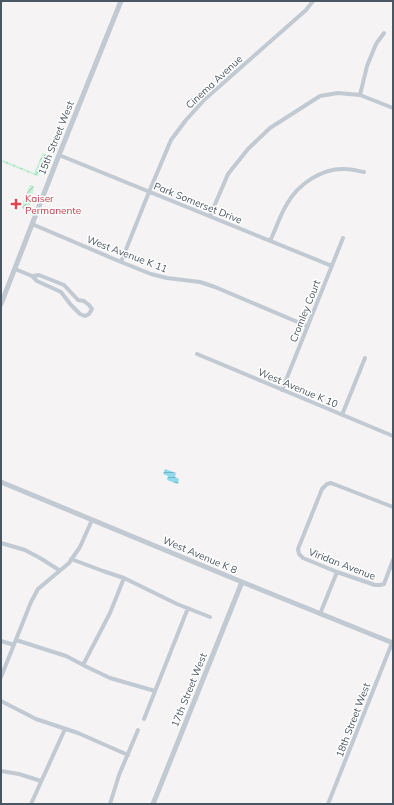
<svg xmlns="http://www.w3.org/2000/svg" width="394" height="805" viewBox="0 0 394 805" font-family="Mulish,sans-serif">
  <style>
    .garden { fill: url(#garden-furrows) }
    .water { fill: url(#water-rules) }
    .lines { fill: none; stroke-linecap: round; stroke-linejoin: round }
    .minor { stroke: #c1cad2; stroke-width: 4 }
    .tertiary { stroke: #c1cad2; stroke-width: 5 }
    .health-dot { fill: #e0444e; stroke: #fff; stroke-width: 1.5 }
    .labels { text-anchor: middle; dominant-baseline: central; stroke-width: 3; stroke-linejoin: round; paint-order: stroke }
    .street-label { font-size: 10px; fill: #4a5661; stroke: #fff }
    .health-label { font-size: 10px; fill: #be3a42; stroke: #fff; text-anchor: start }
  </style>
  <defs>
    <pattern id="garden-furrows" width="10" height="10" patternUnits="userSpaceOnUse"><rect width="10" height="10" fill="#c3f1d5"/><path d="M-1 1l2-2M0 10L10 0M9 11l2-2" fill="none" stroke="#a0c6b0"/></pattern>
    <pattern id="water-rules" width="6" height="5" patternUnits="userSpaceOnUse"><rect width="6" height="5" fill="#90daee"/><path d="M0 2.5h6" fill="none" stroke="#78b4c4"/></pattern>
  </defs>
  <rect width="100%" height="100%" fill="#f5f3f3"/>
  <!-- garden -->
  <path class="garden" d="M43,153L47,155L38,176H37L2,162L3,160L34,173Z
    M30,185H32L34,187L30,205L27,211L24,210L22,208V205Z"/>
  <!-- water -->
  <path class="water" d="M165,469L176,473L175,477L179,479L178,484L167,480L168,476L163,474Z"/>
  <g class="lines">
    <!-- minor -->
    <path class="minor" d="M360,95L367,66L376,44L384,33
      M59,155L332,266
      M210,216L228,174L248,149L270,128L320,96L338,93L360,95L393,108
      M32,224L121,262L151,274L167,278L200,282L215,287L307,326
      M270,241C276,229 280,215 287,204C298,184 322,168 345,169C351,169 358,171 364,172
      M121,262L149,192L171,140L186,120L205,99L306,10L313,1
      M15,269L32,276L37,281L61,292L71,305L80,314L85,316L89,314L92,309L89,305L84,301L78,300L64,285L39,275L32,276
      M197,354L393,436
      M282,390L343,238
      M342,415L365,358
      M393,507L331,483L327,484L322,489L298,549L299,554L303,558L337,572L375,585H380L384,584L393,560
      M1,543L25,550L40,558L59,570
      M71,559L103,571L124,578L177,604L210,617
      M320,614L337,572
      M16,640L66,656L89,668L110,678L155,691
      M1,641L14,645
      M83,665L110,613L124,578
      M1,677L31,602L38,589L69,563L80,547L92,520
      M1,701L36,719L78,733L128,755
      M144,719L188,608
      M1,771L19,774L41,781
      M31,804L65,729
      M110,804L119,775L138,730
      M328,804L392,643"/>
    <!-- tertiary -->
    <path class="tertiary" d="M1,304L59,155L121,1
      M1,482L242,582L393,643
      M153,804L242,582"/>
  </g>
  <!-- markers -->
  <path class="health-dot" d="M14 198h4v4h4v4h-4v4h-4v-4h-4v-4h4z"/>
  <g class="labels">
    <!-- street labels -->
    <g class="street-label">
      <text transform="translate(214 82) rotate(-43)">Cinema Avenue</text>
      <text transform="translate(56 138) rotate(-68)">15th Street West</text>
      <text transform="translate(198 203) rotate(22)">Park Somerset Drive</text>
      <text transform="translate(127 254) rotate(21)">West Avenue K 11</text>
      <text transform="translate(305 311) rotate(-68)">Cromley Court</text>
      <text transform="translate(298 388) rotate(23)">West Avenue K 10</text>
      <text transform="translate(200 555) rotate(23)">West Avenue K 8</text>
      <text transform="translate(342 564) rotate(21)">Viridan Avenue</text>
      <text transform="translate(189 690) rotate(-68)">17th Street West</text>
      <text transform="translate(353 720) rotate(-69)">18th Street West</text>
    </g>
    <!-- health labels -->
    <g class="health-label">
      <text x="25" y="198">Kaiser<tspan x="25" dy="12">Permanente</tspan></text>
    </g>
  </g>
  <!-- border -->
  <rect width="394" height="805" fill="none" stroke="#4a5661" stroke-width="4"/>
</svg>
